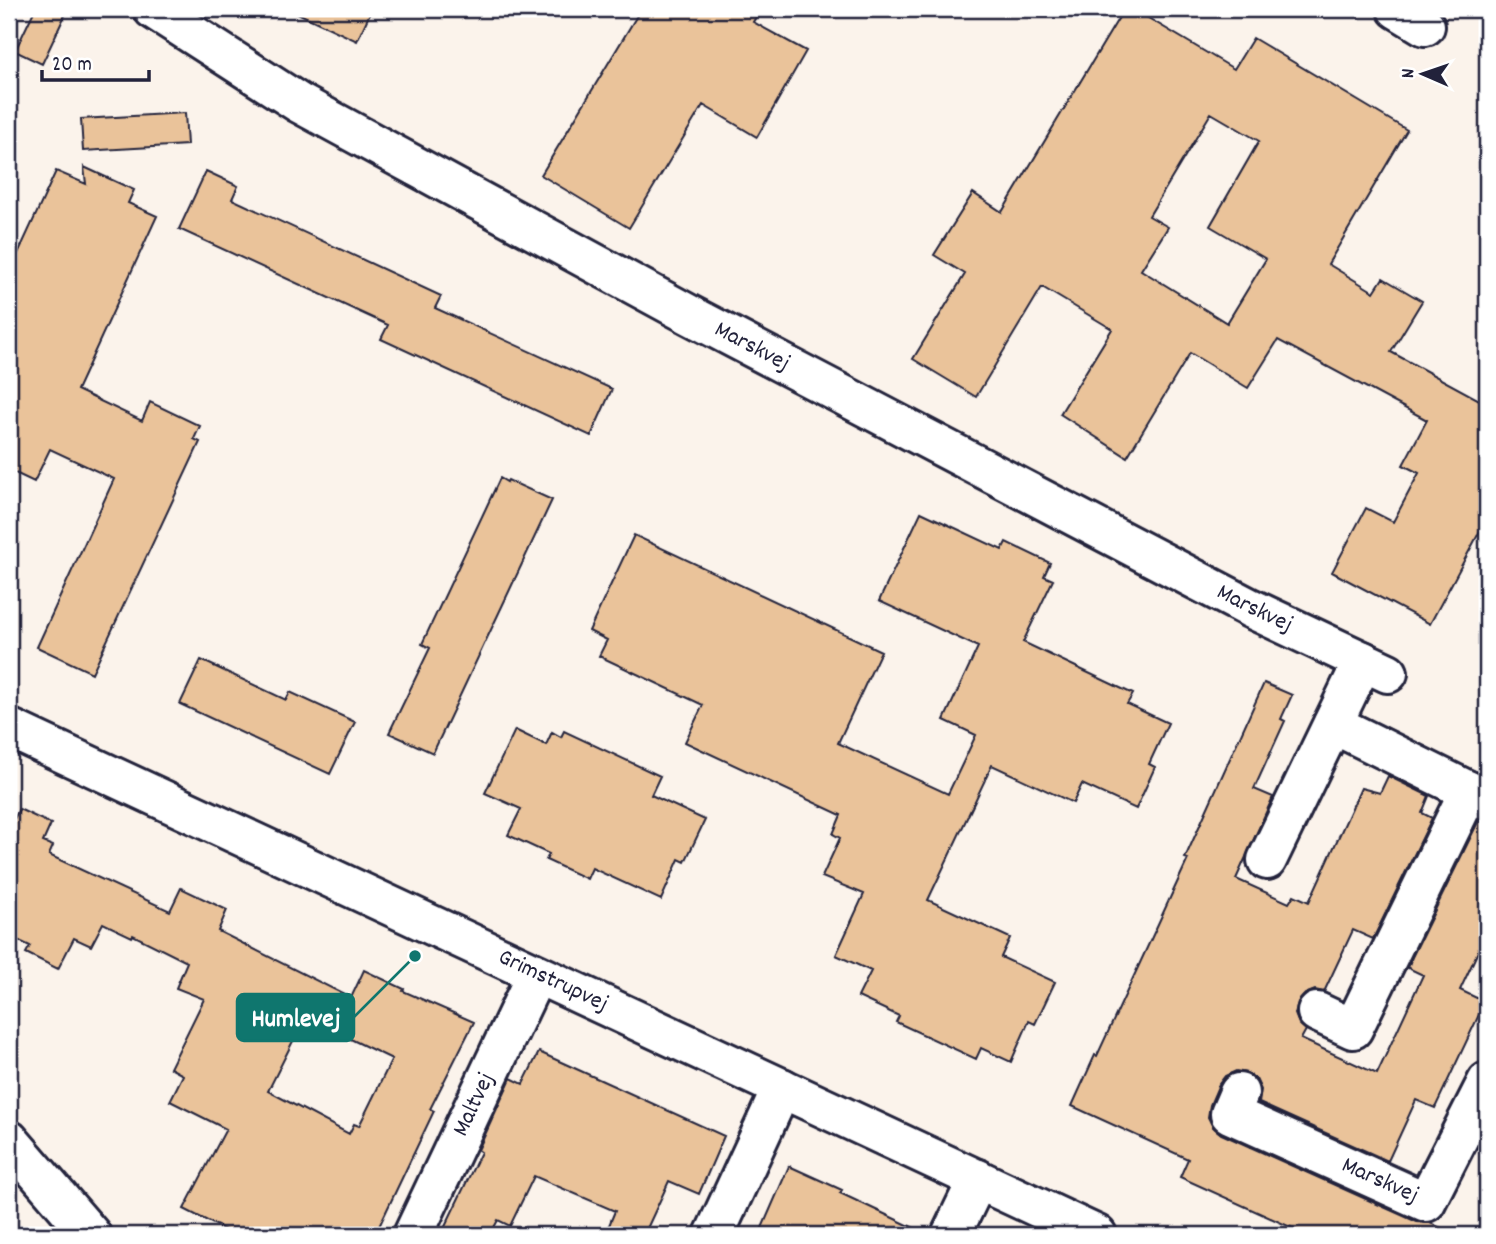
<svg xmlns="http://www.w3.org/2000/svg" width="1496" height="1244" viewBox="0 0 1496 1244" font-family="Dekko,sans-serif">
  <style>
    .building { fill: #eac39a; stroke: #22223b; stroke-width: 2; fill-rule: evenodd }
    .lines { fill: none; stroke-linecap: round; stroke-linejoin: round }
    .street-casing { stroke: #22223b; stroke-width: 44 }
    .secondary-casing { stroke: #22223b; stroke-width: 44 }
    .street { stroke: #fff; stroke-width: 38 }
    .secondary { stroke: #fff; stroke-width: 38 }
    .labels { text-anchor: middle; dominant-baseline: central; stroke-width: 5; stroke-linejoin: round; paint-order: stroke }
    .street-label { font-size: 24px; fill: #22223b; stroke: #fff }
    .leader { fill: none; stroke: #0f766e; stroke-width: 2.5 }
    .callout-dot { fill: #0f766e; stroke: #fff; stroke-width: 2.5 }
    .callout { fill: #0f766e; stroke: #0f766e; stroke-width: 2.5 }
    .callout-label { font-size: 26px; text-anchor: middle; font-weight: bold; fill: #fff }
  </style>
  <rect width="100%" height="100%" fill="#fbf3eb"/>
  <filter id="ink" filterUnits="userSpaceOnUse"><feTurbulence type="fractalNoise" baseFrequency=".0143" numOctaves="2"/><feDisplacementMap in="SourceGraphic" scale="14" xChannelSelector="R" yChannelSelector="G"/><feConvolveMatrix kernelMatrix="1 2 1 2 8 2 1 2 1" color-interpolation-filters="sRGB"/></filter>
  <g filter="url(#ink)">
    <!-- building -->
    <path class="building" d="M35,9H68L42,64L15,51Z
      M289,9H372L357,41Z
      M641,9H761L753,22L806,51L757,137L703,105L629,228L541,175Z
      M1124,9H1133L1234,69L1253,38L1407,130L1328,264L1374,292L1383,278L1422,301L1391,352L1487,404V518L1430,624L1332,572L1366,508L1393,522L1419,473L1403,465L1427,420L1278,340L1248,388L1190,353L1127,457L1060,414L1112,329L1042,287L976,397L913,359L965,274L934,255L973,193L1002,212ZM1211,113L1259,141L1210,226L1266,259L1227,323L1141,270L1168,227L1149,216Z
      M185,113L187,145L83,151L81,119Z
      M84,167L134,190L128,203L157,216L77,390L142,421L150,402L200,426L194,439L200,442L92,673L37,647L114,479L50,449L34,482L9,470V273L56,171L86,184Z
      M206,171L238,186L232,199L441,296L435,308L612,389L591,436L381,339L388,325L179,229Z
      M500,478L507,482L508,480L552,500L433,753L389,733L430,648L422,644Z
      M921,512L1002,550L1006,542L1050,563L1044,576L1053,580L1023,642L1133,694L1127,704L1168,723L1149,764L1155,767L1136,809L1082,784L1073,803L992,765L928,900L1010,938L1001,957L1055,982L1035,1024L1029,1021L1011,1062L981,1048L976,1059L896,1022L899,1016L858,997L871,971L836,955L864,894L822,877L840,838L833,834L841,815L685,742L703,705L599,656L607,640L589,631L634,535L881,651L838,743L948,794L976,735L944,720L978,647L879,601Z
      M201,660L286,700L290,692L355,722L330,774L180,704Z
      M1264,683L1292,695L1281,719L1285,721L1254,789L1273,797L1236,879L1289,903L1294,895L1309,902L1361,788L1380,793L1388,776L1429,796L1422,813L1432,818L1373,939L1353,930L1324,992L1315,990L1305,994L1298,1002L1295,1014L1299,1024L1306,1030L1301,1039L1377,1074L1423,975L1408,968L1412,957L1479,820L1487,822V932L1460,990L1485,1002L1435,1108L1416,1100L1388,1161L1259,1103L1261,1090L1256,1079L1247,1073L1236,1071L1225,1076L1219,1084L1210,1105L1208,1117L1213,1127L1221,1134L1417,1222L1430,1223L1457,1235H1308L1180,1177L1188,1159L1072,1106L1095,1055L1097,1056L1188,859L1185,858Z
      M515,730L546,745L552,732L561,737L564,731L660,776L651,795L705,820L685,862L679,859L661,900L592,868L587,879L546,860L549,854L508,835L521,809L485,793Z
      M19,809L51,824L43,842L53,846L49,855L170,911L181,888L227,910L218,931L351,998L364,970L404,989L403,991L474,1022L430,1109L434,1111L375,1235H235L184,1209L226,1129L170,1101L183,1075L170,1068L204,999L176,988L187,962L133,935L132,937L103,923L91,946L74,938L58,969L26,953L30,946L9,936V829ZM305,1017L392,1059L359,1126L354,1124L349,1134L268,1091Z
      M539,1052L724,1136L699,1194L669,1181L644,1235H605L615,1211L534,1176L510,1226L498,1220L490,1235H441L481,1152L478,1150L511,1078L523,1084Z
      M789,1166L842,1190L840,1193L929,1235H759Z"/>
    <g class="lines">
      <defs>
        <g id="street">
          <path id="s1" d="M153,9L299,103L690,315L1250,608L1388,673"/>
          <path d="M1397,9L1425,26"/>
          <path d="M1333,724L1487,800"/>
          <path d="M1267,860L1363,661"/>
          <path d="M1317,1012L1353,1029L1469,791"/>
          <path id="s2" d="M1239,1093L1230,1114L1426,1202L1487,1082"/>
          <path id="s3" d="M413,1235L536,975"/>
          <path d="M714,1235L782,1088"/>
          <path d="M951,1235L978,1179"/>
        </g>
        <g id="secondary">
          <path id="s4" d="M9,728L1097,1235"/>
          <path d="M9,1140L91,1235"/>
        </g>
      </defs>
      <!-- street casing -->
      <use href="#street" class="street-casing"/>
      <!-- secondary casing -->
      <use href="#secondary" class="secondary-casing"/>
      <!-- street -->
      <use href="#street" class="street"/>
      <!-- secondary -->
      <use href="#secondary" class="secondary"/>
    </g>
  </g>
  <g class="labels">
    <!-- street labels -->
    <g class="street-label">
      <text stroke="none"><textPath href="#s1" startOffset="688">Marskvej</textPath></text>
      <text stroke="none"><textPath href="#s1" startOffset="1255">Marskvej</textPath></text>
      <text stroke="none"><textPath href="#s4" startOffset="600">Grimstrupvej</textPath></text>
      <text stroke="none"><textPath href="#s3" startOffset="144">Maltvej</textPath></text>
      <text stroke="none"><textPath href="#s2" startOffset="187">Marskvej</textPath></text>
    </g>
  </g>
  <!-- callouts -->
  <path class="leader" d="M415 956L354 1017"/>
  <circle class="callout-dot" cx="415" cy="956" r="7"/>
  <rect class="callout" x="237" y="994" width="117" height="47" rx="7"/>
  <g class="callout-label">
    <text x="296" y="1026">Humlevej</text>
  </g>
  <!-- margin -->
  <rect width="1496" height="1244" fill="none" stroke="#fff" stroke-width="35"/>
  <rect x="18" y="18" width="1461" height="1209" fill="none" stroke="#22223b" stroke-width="2.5" filter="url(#ink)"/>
  <!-- north arrow -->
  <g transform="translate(1423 74) rotate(272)" stroke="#ffffff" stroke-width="5" paint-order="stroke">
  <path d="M0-5L12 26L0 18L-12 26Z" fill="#22223b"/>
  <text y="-10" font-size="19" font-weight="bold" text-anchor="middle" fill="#22223b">N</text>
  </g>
  <!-- scale -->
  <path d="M42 70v10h107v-10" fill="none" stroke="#22223b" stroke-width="3.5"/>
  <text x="52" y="70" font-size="21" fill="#22223b" stroke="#ffffff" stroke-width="5" paint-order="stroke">20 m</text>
</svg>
